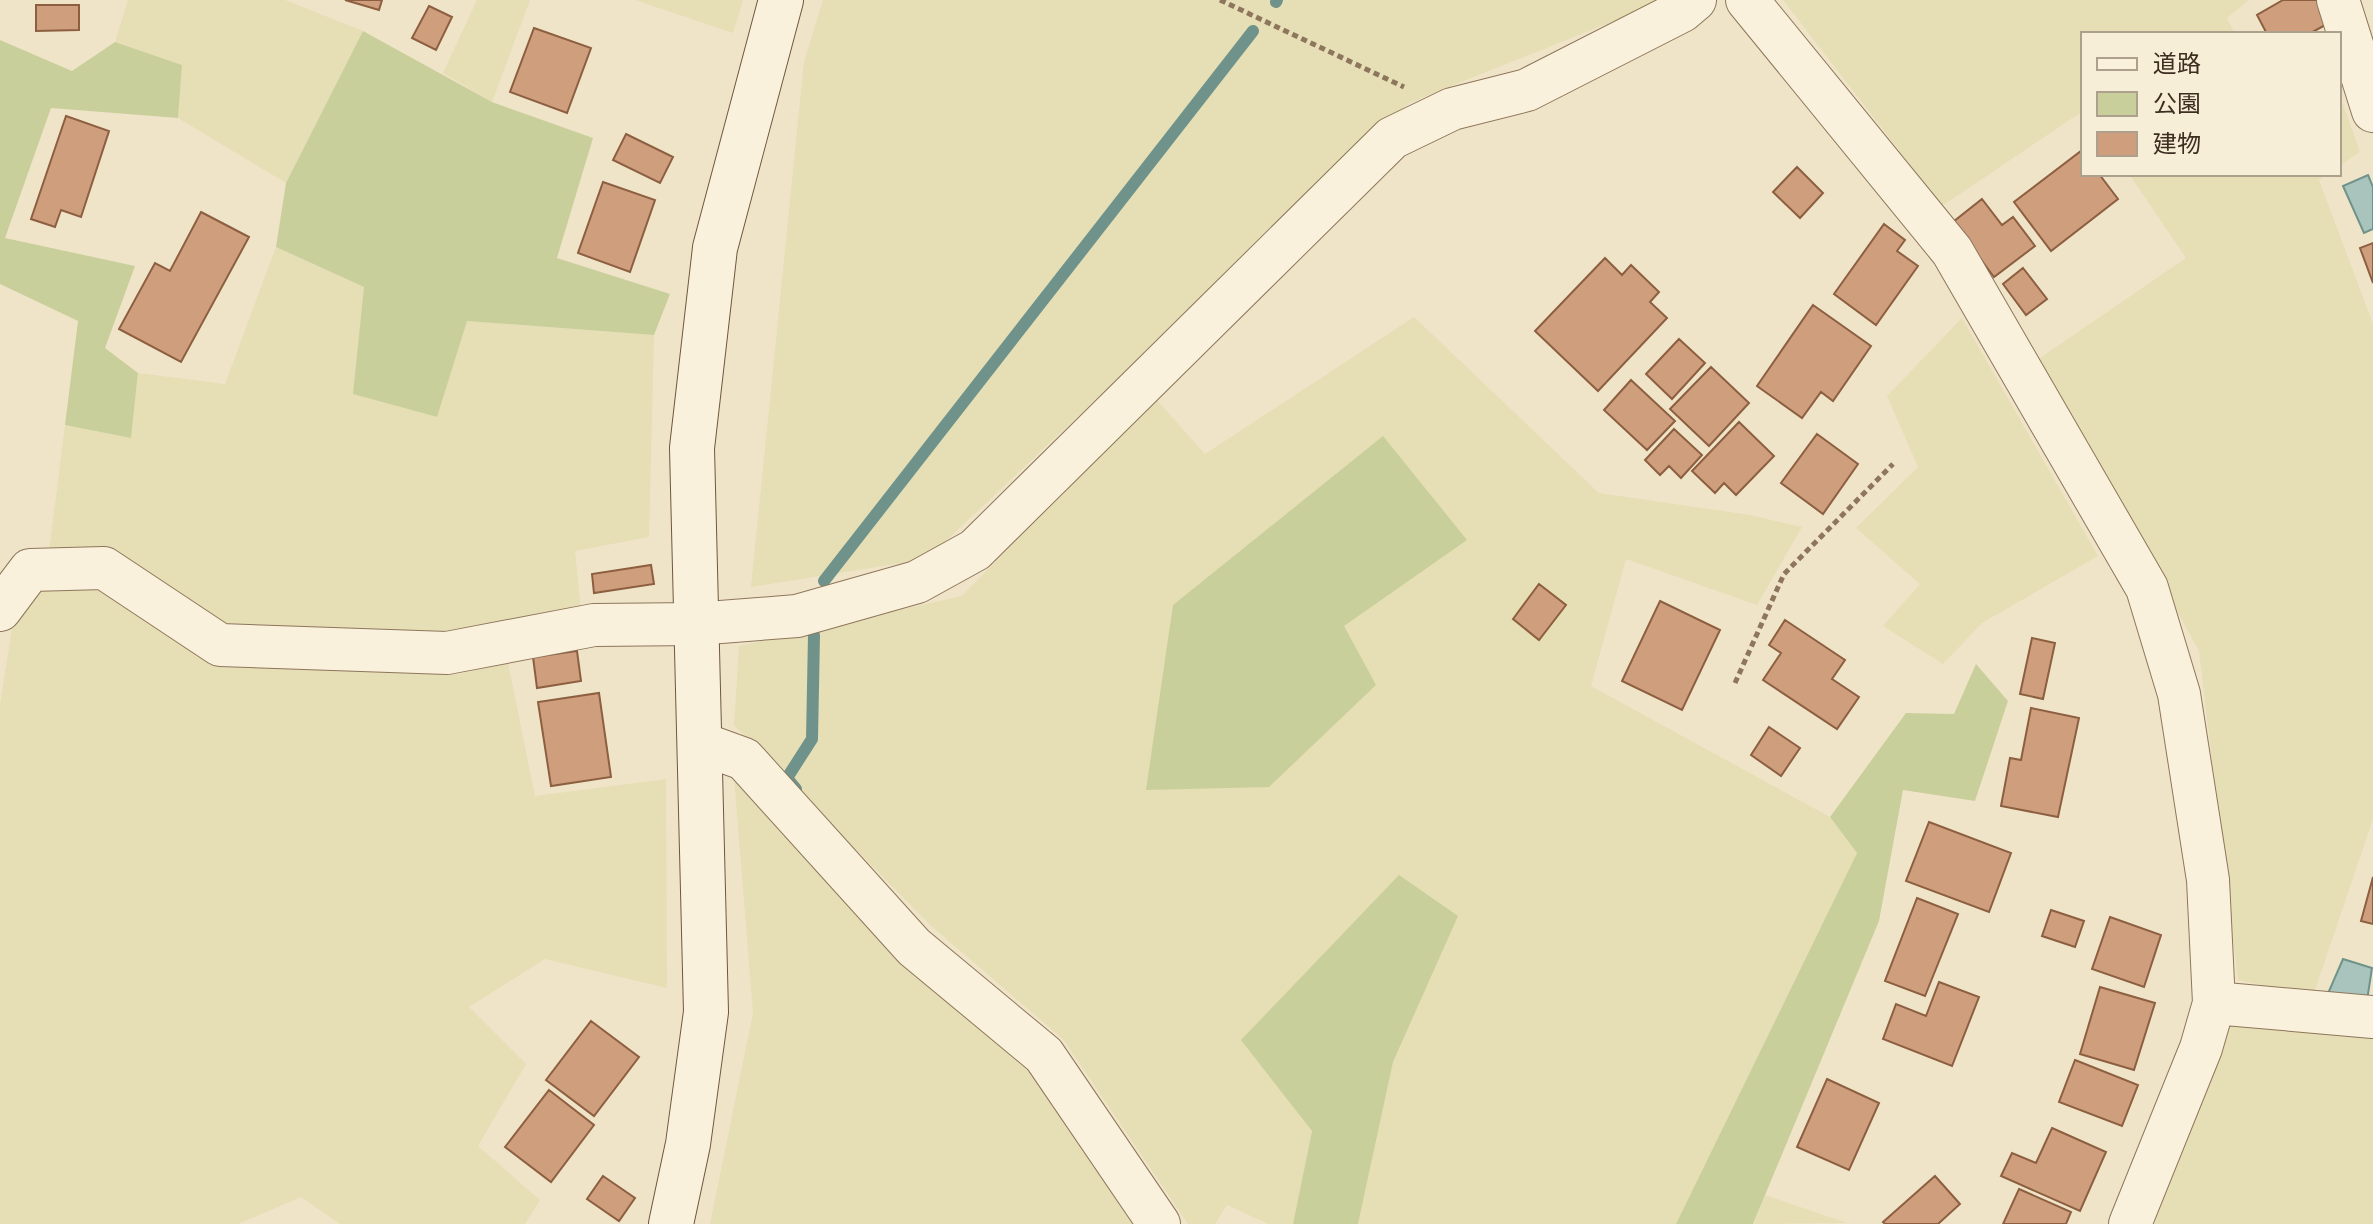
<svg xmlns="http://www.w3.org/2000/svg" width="2373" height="1224" viewBox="0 0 2373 1224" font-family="Bitter,'Noto Sans JP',serif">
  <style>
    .farmland { fill: #e6deb5; fill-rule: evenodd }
    .green { fill: #c9cf9b }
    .water { fill: #a9c4bc; stroke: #6f938a; stroke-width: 2 }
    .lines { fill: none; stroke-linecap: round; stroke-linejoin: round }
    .stream { stroke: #6f938a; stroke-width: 12 }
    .building { fill: #cf9f7d; stroke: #8d5f41; stroke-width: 2 }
    .street-casing { stroke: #8d765c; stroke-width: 44 }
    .secondary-casing { stroke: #6f573f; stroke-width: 46 }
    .path { stroke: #8d765c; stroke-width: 5; stroke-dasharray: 6 4; stroke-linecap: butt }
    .street { stroke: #faf1dc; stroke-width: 42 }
    .secondary { stroke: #faf1dc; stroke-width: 44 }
  </style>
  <rect width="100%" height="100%" fill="#f0e4c8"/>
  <!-- farmland -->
  <path class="farmland" d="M128,0H285L363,31L286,183L178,118L182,65L115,42Z
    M477,0H530L492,102L443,73Z
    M635,0H743L733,33Z
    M823,0H1666L1409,103L927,559L751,587L804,62Z
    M1783,0H2249L2227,18L2235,34H2083V111L1942,206Z
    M2339,93L2360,152L2339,166Z
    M2129,174H2327L2319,180L2373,324V819L2313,996L2238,980L2199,651L2037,360L2186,258Z
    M276,247L364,287L354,394L436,417L466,321L654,335L649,537L575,551L581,610L452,641L231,629L49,552L65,425L131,438L138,373L225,384Z
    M1414,317L1599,493L1750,515L1802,527L1757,605L1626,559L1591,686L1830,817L1857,853L1676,1224H1358L1393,1062L1457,916L1242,1040L1312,1131L1293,1224H1268L1227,1205L1215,1224H1188L1063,1039L929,924L734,725L739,646L962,596L1155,398L1205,454ZM1382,437L1344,626L1173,605Z
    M1962,318L2098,556L1982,623L1943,664L1883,626L1920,584L1856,528L1918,467L1887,396Z
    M100,584L219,665L459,674L508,663L535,796L666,779L667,988L545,959L469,1007L526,1064L478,1146L540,1200L525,1224H340L301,1197L238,1224H0V704L14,616L41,585Z
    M734,777L1032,1066L1139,1224H710L753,1013Z
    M2232,1019L2373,1036V1224H2155L2151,1210Z
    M1765,1195L1847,1223L1754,1224Z"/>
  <!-- green -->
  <path class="green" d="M363,31L492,102L593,138L557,258L670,294L654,335L467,321L437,417L353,394L364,287L276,247L286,183Z
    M0,40L72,71L115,42L182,65L178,118L51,108L5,238L135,266L105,348L138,373L131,438L65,425L78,321L0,284Z
    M1383,436L1467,540L1344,626L1376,685L1269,787L1146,790L1173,605Z
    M1976,664L2008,701L1975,801L1903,790L1879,921L1753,1224H1676L1857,853L1830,817L1906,713L1954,714Z
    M1399,875L1458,916L1393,1062L1358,1224H1293L1312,1131L1241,1040Z"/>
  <!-- water -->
  <path class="water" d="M2368,175L2373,187V229L2364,233L2343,186Z
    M2343,959L2372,968L2366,1007L2326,998Z"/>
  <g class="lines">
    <!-- stream -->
    <path class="stream" d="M1276,2L1277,0
      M824,581L1253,31
      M796,789L787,778L812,739L814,635"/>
  </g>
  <!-- building -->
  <path class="building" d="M345,0H382L379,10Z
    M2283,0H2317L2329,23L2309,34H2267L2257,15Z
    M36,5H79V30L36,31Z
    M429,6L452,17L436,50L412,38Z
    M534,28L591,48L567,113L510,92Z
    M66,116L109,131L81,217L61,210L55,227L31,219Z
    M626,134L673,157L660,183L613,160Z
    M2081,151L2083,174H2099L2118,199L2051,251L2014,202Z
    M1797,167L1823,193L1800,218L1773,192Z
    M603,182L655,200L630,272L578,253Z
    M1982,199L2002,225L2013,217L2035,246L1994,277L1953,222Z
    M201,212L249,237L181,362L119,329L155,263L170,271Z
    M1884,224L1905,240L1897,251L1918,266L1876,325L1834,294Z
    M2373,243V283L2360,248Z
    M1605,258L1622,275L1631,265L1659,292L1650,302L1667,318L1598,391L1535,331Z
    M2023,268L2047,299L2026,315L2003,284Z
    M1813,305L1871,346L1833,401L1821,392L1802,418L1757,386Z
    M1679,339L1705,363L1672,399L1646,374Z
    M1711,367L1749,403L1709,446L1670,409Z
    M1631,380L1675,421L1647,450L1604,410Z
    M1739,422L1774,456L1736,495L1724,483L1715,493L1692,471Z
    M1674,429L1702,455L1681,478L1669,466L1660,475L1645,460Z
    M1817,434L1858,464L1823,514L1781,483Z
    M651,565L654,584L594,593L592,574Z
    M1539,584L1566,605L1539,640L1513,619Z
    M1660,601L1720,630L1682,710L1622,681Z
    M1785,620L1845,660L1832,679L1859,697L1837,729L1763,680L1781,653L1769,645Z
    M2032,638L2055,643L2043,699L2020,694Z
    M577,651L581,681L537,688L533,657Z
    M599,693L611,777L551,786L538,702Z
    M2031,708L2079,718L2058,817L2001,806L2010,758L2021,760Z
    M1769,727L1800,748L1781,776L1751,755Z
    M1929,822L2011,853L1989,912L1906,881Z
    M2373,877V924L2361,921Z
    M1917,898L1958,914L1925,996L1885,981Z
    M2051,910L2084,921L2075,947L2042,936Z
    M2110,917L2161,935L2144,987L2092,969Z
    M1939,982L1979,997L1952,1066L1883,1039L1896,1004L1926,1016Z
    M2100,987L2155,1003L2134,1070L2080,1054Z
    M591,1021L639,1057L594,1116L546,1080Z
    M2075,1060L2138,1085L2122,1126L2059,1102Z
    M1827,1079L1879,1103L1849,1170L1797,1147Z
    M549,1090L594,1125L551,1182L505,1147Z
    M2052,1128L2106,1152L2080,1211L2001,1176L2012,1153L2036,1163Z
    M603,1176L635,1198L619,1221L587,1199Z
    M1935,1176L1960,1204L1938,1224H1885L1883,1222Z
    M2019,1189L2071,1212L2066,1224H2003Z"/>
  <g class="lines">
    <defs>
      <path id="street" d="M1747,0L1952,251L2147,588L2179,694L2208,880L2214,1003L2201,1048L2130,1224
        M2338,0L2373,111
        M0,610L30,570L104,568L220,645L447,653L594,625L695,624L797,616L917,582L975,550L1392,138L1452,109L1527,90L1682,11L1695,0
        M700,743L744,759L914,947L1044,1055L1159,1224
        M2214,1003L2373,1017"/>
      <path id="secondary" d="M671,1224L688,1144L706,1012L692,448L715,248L781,0"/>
    </defs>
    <!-- street casing -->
    <use href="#street" class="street-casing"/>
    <!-- secondary casing -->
    <use href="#secondary" class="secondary-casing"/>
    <!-- path -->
    <path class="path" d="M1220,0L1404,87
      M1735,683L1784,574L1893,464"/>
    <!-- street -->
    <use href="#street" class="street"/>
    <!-- secondary -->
    <use href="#secondary" class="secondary"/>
  </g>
  <!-- legend -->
  <rect x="2081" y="32" width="260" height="144" fill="#f7eed8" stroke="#ada18e" stroke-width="2"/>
  <rect x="2097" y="58" width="40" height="12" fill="#faf1dc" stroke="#ada18e" stroke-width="2"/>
  <text x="2153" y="72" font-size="24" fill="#3d2e20">道路</text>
  <rect x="2097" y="92" width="40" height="24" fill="#c9cf9b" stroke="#ada18e" stroke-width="2"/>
  <text x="2153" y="112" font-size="24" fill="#3d2e20">公園</text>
  <rect x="2097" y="132" width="40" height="24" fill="#cf9f7d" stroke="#ada18e" stroke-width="2"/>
  <text x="2153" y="152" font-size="24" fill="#3d2e20">建物</text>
</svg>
